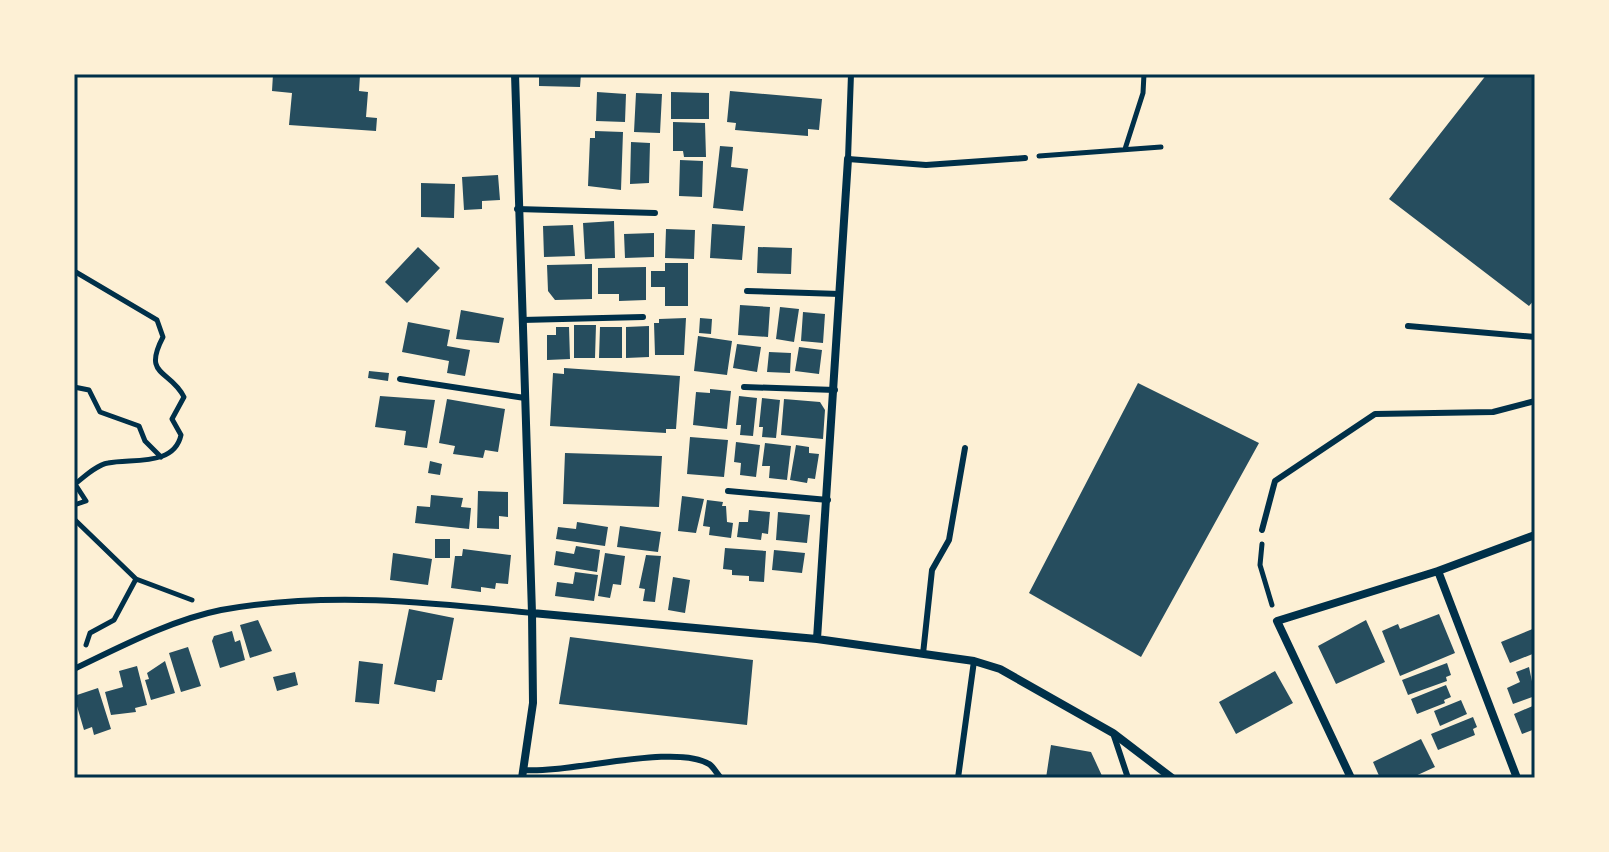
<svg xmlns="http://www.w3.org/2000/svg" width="1609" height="852" viewBox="0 0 1609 852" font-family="Literata,serif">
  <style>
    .building { fill: #264d5e }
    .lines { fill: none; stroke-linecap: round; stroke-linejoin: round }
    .path { stroke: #003049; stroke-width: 5 }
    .service { stroke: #003049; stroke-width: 6 }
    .minor { stroke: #003049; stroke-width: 8 }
    .neatline { fill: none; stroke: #003049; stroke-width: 3 }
  </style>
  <rect width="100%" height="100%" fill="#fdf0d5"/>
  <!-- building -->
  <path class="building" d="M273,74L360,75L359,91L368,92L366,117L377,118L376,131L289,125L292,93L272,91Z
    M539,74H581L580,87L539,86Z
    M1487,74H1535V299L1529,306L1389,199Z
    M730,91L822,99L819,130L808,129V136L735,130L736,123L727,122Z
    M597,92L626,94L625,122L596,121Z
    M671,92L709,93V119H671Z
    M636,93L662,94L660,133L634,132Z
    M673,122L705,123L706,157H684L683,151H673Z
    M595,131L623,132L621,190L588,186L590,138H595Z
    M631,142L650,143L649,183L630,184Z
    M720,146L733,147L731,167L748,169L743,211L713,208Z
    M680,160L703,161L702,197L679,196Z
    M498,175L500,200L482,201V209L464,210L462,177Z
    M421,183L455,184L454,218L421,217Z
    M614,221L615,258L585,259L583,223Z
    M712,224L745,226L742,260L710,258Z
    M573,225L575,256L544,257L543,226Z
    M666,229L695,230L694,259L665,258Z
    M654,233V257L625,258L624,234Z
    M418,247L440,268L407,303L385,282Z
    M758,247L792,248L791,274L757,273Z
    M665,263H688V306H665V287H651V271H665Z
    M592,264V299L555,300L548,291L547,265Z
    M646,267V300L619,301V294H598V268Z
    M740,305L770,307L768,337L738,335Z
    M780,307L799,309L794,342L776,339Z
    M461,310L504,318L499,343L456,339Z
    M803,312L825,314L823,343L801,341Z
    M686,318L684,355H655L654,323H659V319Z
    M700,318L712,319L711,334L699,333Z
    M408,322L450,330L447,346L470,350L465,376L447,373L449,361L402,352Z
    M574,325H596L595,358H574Z
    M649,326V357L626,358V327Z
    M556,327H569L570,359L547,360V335H556Z
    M600,327H622V358H599Z
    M698,336L732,341L727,375L694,371Z
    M737,344L761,347L757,372L733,368Z
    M799,347L822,350L819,374L795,371Z
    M769,352L791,353L790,373L767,372Z
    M564,368L680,376L676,429H666V433L550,426L553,373L564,374Z
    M369,371L389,373L388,381L368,378Z
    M1138,383L1259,443L1141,657L1029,593Z
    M710,389L731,391L727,429L693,425L696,392L710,393Z
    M380,396L435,400L427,448L404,445L406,431L375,427Z
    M739,396L757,398L753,436L740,435L741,425H736Z
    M762,398L780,400L776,438L762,437L763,427H759Z
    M447,399L505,409L498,452L485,450L483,458L453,454L455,446L439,443Z
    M784,399L820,402L825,410L823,439L781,435Z
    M690,437L728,440L724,477L687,474Z
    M736,442L760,445L756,477L740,475L741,463L734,462Z
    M765,443L791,446L787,480L769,478L770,466H762Z
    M796,445L809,447V453L819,454L815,479L808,478L807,483L790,480Z
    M565,453L662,456L659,507L563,504Z
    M430,461L442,464L440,475L428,473Z
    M478,491L508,492V517L499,516V529L477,528Z
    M431,495L463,498L461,507L471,508L469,529L415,523L417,506L430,507Z
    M682,496L704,499L696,533L678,531Z
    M707,500L723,502L722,506H726L727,522L733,523L731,538L709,535L710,527L703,526Z
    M749,510L770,512L768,534L762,533L761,540L737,537L739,522H748Z
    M778,512L810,515L807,543L776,540Z
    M577,522L608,527L605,546L556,539L558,527L576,529Z
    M620,526L661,532L658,552L617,547Z
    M435,539H450V558H435Z
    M576,546L600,550L597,572L554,565L556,551L574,554Z
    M725,548L766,551L764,582L749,581V576L732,575V570L723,569Z
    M463,549L511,555L508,584L496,583L495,589L481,587V592L451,588L455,556H462Z
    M774,550L805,553L802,573L772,570Z
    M393,553L432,559L428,585L390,580Z
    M605,553L625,556L621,585L613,584L610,598L598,596Z
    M646,555L661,556L655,602L643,601L645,589L639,588Z
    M575,572L598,575L594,601L555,596L557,582L573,584Z
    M673,577L690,580L685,613L668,610Z
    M409,609L454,618L442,680H437L435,692L394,684Z
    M1439,614L1455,653L1400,676L1382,631L1398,624L1400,629Z
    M258,620L272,651L250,658L240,625Z
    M1366,620L1385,662L1336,684L1318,646Z
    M1535,628V653L1510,663L1501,642Z
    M232,631L235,642L240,640L245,660L220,668L212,641L214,636Z
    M570,637L753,660L747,725L559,704Z
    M188,647L201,686L181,692L169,653Z
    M165,661L175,693L151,700L145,680L149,679L147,673Z
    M359,661L383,664L379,704L355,702Z
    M1447,663L1451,675L1446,677L1447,681L1408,695L1402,680Z
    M137,666L147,705L135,708L136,712L111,715L105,692L123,687L119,671Z
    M1529,667L1535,696L1513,704L1507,688L1520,682L1516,672Z
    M1275,671L1293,703L1236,734L1219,702Z
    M295,672L298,685L277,691L273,677Z
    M1446,685L1451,697L1444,700L1445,703L1417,714L1411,699Z
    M98,688L111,729L94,735L92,727L84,730L74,696Z
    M1461,700L1467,714L1440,726L1434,711Z
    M1535,705V729L1522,734L1514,714Z
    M1473,717L1477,727L1473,729L1475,735L1438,750L1431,734Z
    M1421,739L1435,767L1411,778H1380L1373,762Z
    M1051,745L1091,752L1103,778H1046Z"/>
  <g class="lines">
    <!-- path -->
    <path class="path" d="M1125,149L1143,93L1144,74
      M1039,156L1161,147
      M74,271L157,320L163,337C142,377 170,369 184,397L172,419L181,435C174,467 132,458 108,463C96,465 84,477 75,484L86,501L74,505
      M74,387L89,390L100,412L139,426L145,441L161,457
      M74,519L136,579L114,620L90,633L86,645
      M1262,544L1260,565L1272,605
      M136,579L192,600"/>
    <!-- service -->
    <path class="service" d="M851,74L848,159L926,165L1025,158
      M517,209L655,213
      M747,291L840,294
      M522,320L643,317
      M1408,326L1535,337
      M400,379L525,398
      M744,387L835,390
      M728,491L828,500
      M1262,530L1275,481L1375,414L1493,412L1535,401
      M923,654L932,570L949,540L965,448
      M74,669C120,647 171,620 221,610C325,591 428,602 532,613
      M1114,736L1128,778
      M523,770C568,774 675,743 709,764C713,766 717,774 721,778
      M958,778L974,661"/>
    <!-- minor -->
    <path class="minor" d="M515,74L532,613L533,703L522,778
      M1438,571L1517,778
      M532,613L817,639L974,661L1000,669L1113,733L1172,778
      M817,639L848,159
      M1351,778L1277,621L1438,571L1535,535"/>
  </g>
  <!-- border -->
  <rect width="1609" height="852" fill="none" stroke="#fdf0d5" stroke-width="152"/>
  <rect x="76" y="76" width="1457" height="700" class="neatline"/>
</svg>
